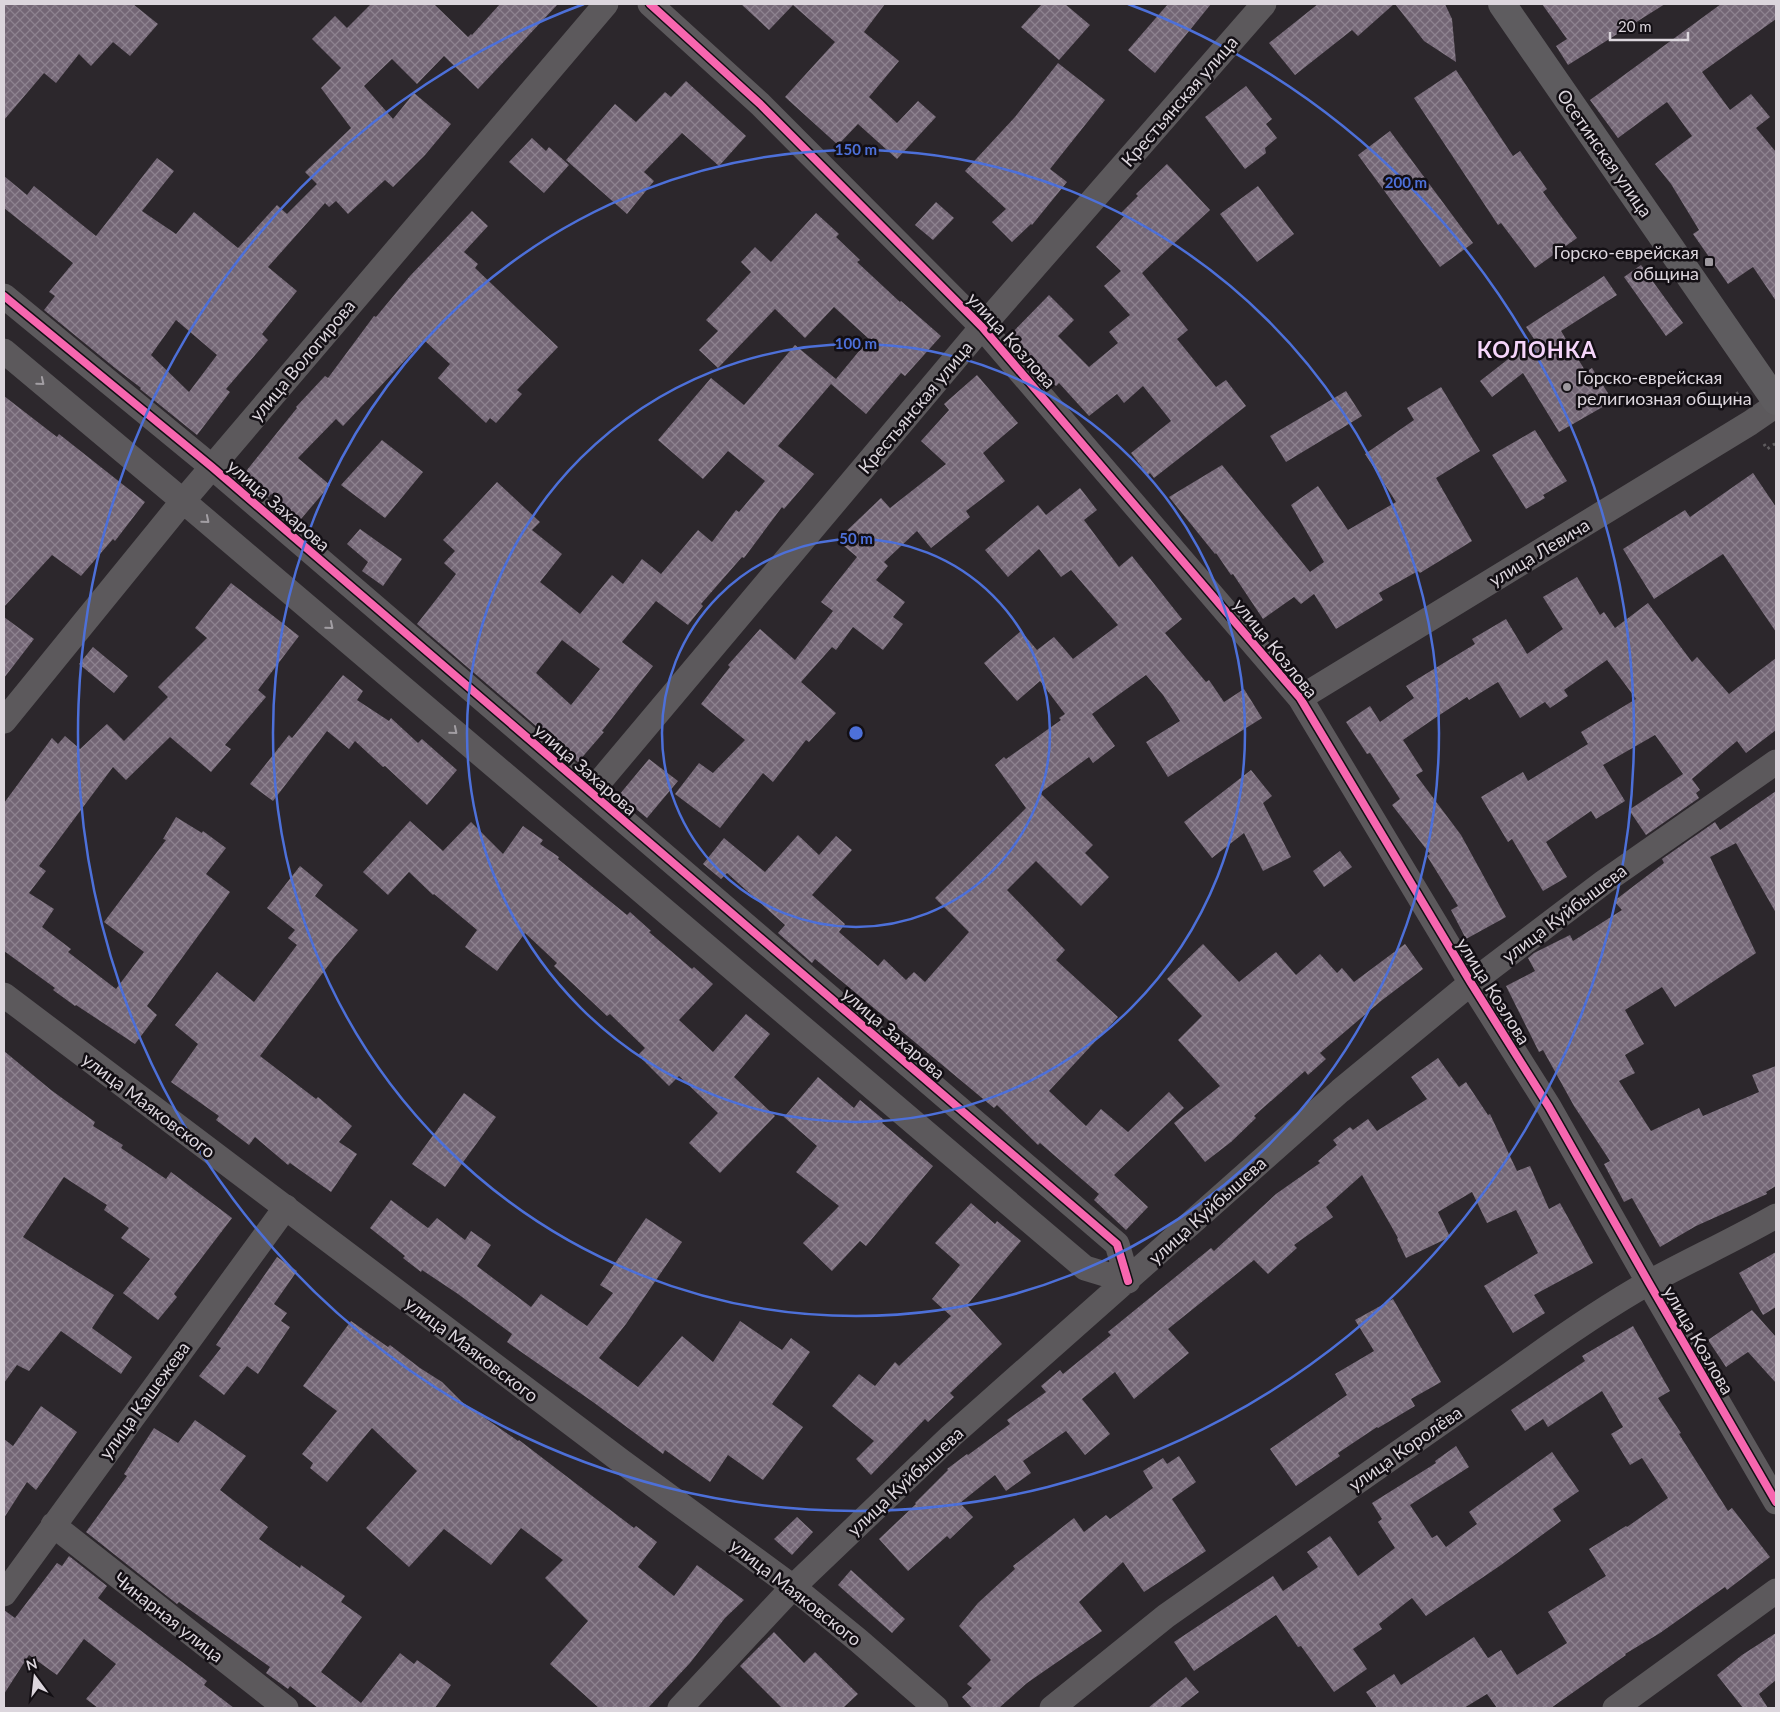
<svg xmlns="http://www.w3.org/2000/svg" width="1780" height="1712" viewBox="0 0 1780 1712" font-family="Lato,sans-serif">
  <style>
    .building { fill: url(#building-cross-hatch); fill-rule: evenodd }
    .lines { fill: none; stroke-linecap: round; stroke-linejoin: round }
    .path { stroke: #5e5b5e; stroke-width: 3; stroke-dasharray: 2.5 4; stroke-linecap: butt }
    .street { stroke: #5c595c; stroke-width: 25 }
    .secondary { stroke: #5e5c5f; stroke-width: 28 }
    .cycleway-casing { stroke: #130f14; stroke-width: 11 }
    .cycleway { stroke: #f766af; stroke-width: 8 }
    .oneway { stroke: #a29ea3 }
    .ring { fill: none; stroke: #4d70d9; stroke-width: 2.5 }
    .poi-dot { fill: #9e999f; stroke: #130f14; stroke-width: 2 }
    .labels { text-anchor: middle; dominant-baseline: central; stroke-width: 5; stroke-linejoin: round; paint-order: stroke }
    .street-label { font-size: 18px; fill: #dcd6dd; stroke: #130f14 }
    .poi-label { font-size: 18px; fill: #dcd6dd; stroke: #130f14; text-anchor: end }
    .district-label { font-size: 22px; font-weight: bold; letter-spacing: 1px; fill: #f5d5fa; stroke: #130f14 }
    .centre { fill: #4d70d9; stroke: #130f14; stroke-width: 2.5 }
    .ring-label { font-size: 15px; text-anchor: middle; font-weight: bold; fill: #4d70d9; stroke: #130f14; stroke-width: 5; stroke-linejoin: round; paint-order: stroke }
  </style>
  <defs>
    <pattern id="building-cross-hatch" width="8" height="8" patternUnits="userSpaceOnUse" patternTransform="scale(1.25)"><rect width="8" height="8" fill="#736675"/><path d="M0 0l8 8M0 8l8-8" fill="none" stroke="#8d828f"/></pattern>
  </defs>
  <rect width="100%" height="100%" fill="#2c272c"/>
  <!-- building -->
  <path class="building" d="M4,4H133L158,24L130,56L113,42L91,66L79,54L56,83L44,73L4,120Z
    M371,4H434L468,37L471,34L472,35L500,4H558L478,89L444,56L417,84L392,59L364,86L393,119L414,93L451,124L425,155L393,187L385,180L348,214L336,201L329,207L325,203L268,267L297,291L262,334L268,340L226,389L230,392L197,435L140,389L141,388L115,368L44,310L55,296L49,292L73,263L4,208V176L27,195L34,186L96,236L157,158L174,171L142,211L176,234L194,212L238,248L277,205L287,214L317,184L305,172L351,128L321,88L341,68L312,39L335,16L347,28ZM176,320L217,355L189,392L151,355Z
    M741,4H885L864,32L899,61L869,97L897,123L918,101L936,117L897,159L858,124L838,145L785,97L835,42L793,5L769,30Z
    M1042,4H1065L1090,25L1059,60L1021,27Z
    M1168,4H1211L1155,73L1128,50Z
    M1318,4H1394L1358,36L1352,30L1295,75L1269,43Z
    M1395,4H1445L1452,19L1456,62L1424,41Z
    M1542,4H1665L1568,65L1556,46L1567,39Z
    M1721,4H1776V19L1702,72L1730,110L1751,94L1770,117L1756,128L1776,152V301L1753,267L1728,284L1693,234L1699,230L1671,184L1655,164L1692,136L1667,102L1618,138L1590,100Z
    M1058,63L1105,100L1050,169L1067,182L1032,225L1031,224L1012,242L992,222L1006,209L965,171L1015,117Z
    M1456,70L1513,156L1520,151L1547,189L1543,192L1577,238L1535,268L1501,223L1498,225L1414,98Z
    M686,81L746,136L719,166L682,133L644,172L654,181L627,214L566,160L615,104L636,122L665,92L671,97Z
    M1246,86L1272,119L1266,124L1277,138L1265,148L1266,153L1245,169L1205,117Z
    M1390,131L1473,243L1440,267L1358,155Z
    M532,138L546,151L549,147L569,165L544,193L509,162Z
    M1167,164L1210,210L1142,273L1188,330L1177,339L1216,387L1226,380L1246,406L1154,478L1150,473L1148,475L1131,453L1171,421L1143,386L1124,403L1117,394L1089,416L1059,383L1056,386L1029,360L1009,336L1049,295L1074,320L1058,336L1089,367L1118,343L1109,332L1130,315L1104,286L1121,271L1096,247L1124,216L1121,213L1138,196L1136,194Z
    M1258,186L1294,234L1257,262L1220,214Z
    M936,202L954,218L933,240L915,225Z
    M472,211L488,226L464,252L478,264L475,268L558,347L517,390L522,394L496,423L490,418L486,423L438,378L450,364L424,340L343,426L336,419L298,458L330,485L301,519L271,494L269,497L243,475L297,408L296,407L325,376L328,378L374,316L376,317L410,276Z
    M816,213L839,234L836,237L860,260L857,262L900,302L901,301L941,336L905,376L901,373L866,414L831,384L778,446L814,474L784,509L782,507L744,558L742,557L701,604L703,606L688,625L656,601L622,642L653,666L602,731L604,732L578,762L417,624L456,574L444,563L455,551L443,540L497,482L540,522L532,530L562,554L540,582L580,614L612,575L623,584L642,559L661,574L698,530L712,542L736,510L739,512L765,481L728,451L703,479L658,440L711,378L744,405L795,345L836,379L869,339L834,307L805,338L775,309L718,368L699,350L718,331L706,320L751,272L741,262L755,247L771,262ZM562,640L600,669L571,705L536,673Z
    M1641,265L1683,323L1666,336L1624,277Z
    M1604,276L1617,295L1561,331L1586,372L1592,368L1613,401L1559,432L1523,373L1492,397L1480,381L1534,339L1526,327Z
    M977,375L1018,423L983,453L1005,481L966,511L970,517L931,548L917,531L884,562L888,566L876,580L905,602L893,617L903,624L883,650L853,627L836,650L832,647L801,682L836,713L809,742L806,740L773,782L763,773L720,828L675,794L699,763L713,773L745,740L701,704L730,667L728,665L760,629L795,660L833,611L821,602L857,557L837,540L881,498L890,508L946,464L921,441L949,410L944,404Z
    M1441,387L1480,451L1436,478L1472,541L1420,573L1418,571L1379,593L1383,600L1336,629L1314,594L1301,604L1294,597L1263,619L1233,574L1231,575L1216,553L1215,554L1169,497L1222,465L1310,572L1324,562L1291,505L1318,486L1348,530L1396,502L1365,454L1414,420L1407,408Z
    M1346,391L1362,416L1286,462L1270,436Z
    M4,396L57,437L59,434L145,502L115,541L113,539L81,576L52,555L4,607Z
    M1535,430L1567,481L1543,495L1545,498L1526,509L1492,455Z
    M382,440L423,472L385,518L341,485Z
    M1753,473L1776,507V632L1723,554L1654,599L1623,549L1685,510L1690,517Z
    M1080,488L1097,510L1084,520L1119,567L1132,556L1182,619L1165,633L1206,682L1209,680L1224,702L1244,689L1262,718L1168,777L1146,742L1180,721L1163,695L1146,675L1092,714L1115,746L1093,763L1089,757L1040,793L1093,845L1085,853L1109,877L1081,906L1036,861L1007,890L1065,950L1056,960L1118,1017L1049,1091L1086,1126L1101,1109L1128,1132L1169,1092L1184,1108L1114,1175L1148,1207L1126,1230L1094,1200L1099,1194L1040,1143L1038,1145L997,1105L994,1108L815,959L812,963L778,933L785,925L727,873L721,879L703,864L724,838L765,872L798,835L819,855L836,836L852,850L812,895L845,924L839,932L878,966L884,959L906,980L914,972L925,982L969,932L935,898L1026,808L995,765L1004,757L1006,759L1061,720L1059,718L1065,714L1040,681L1017,701L984,663L1021,631L1037,650L1054,637L1073,659L1118,625L1071,570L1061,577L1039,549L1008,577L985,550L1038,505L1046,515Z
    M360,529L402,559L383,586L362,571L368,562L347,544Z
    M1577,577L1600,615L1604,612L1615,628L1648,603L1692,662L1697,657L1729,694L1776,658V730L1746,753L1737,741L1692,779L1700,790L1696,793L1699,798L1646,835L1629,810L1683,774L1655,735L1603,765L1625,801L1596,819L1591,811L1546,842L1567,877L1543,891L1512,839L1508,842L1481,797L1523,772L1528,781L1588,744L1581,732L1636,699L1607,660L1564,690L1568,696L1550,708L1545,702L1520,718L1498,682L1469,700L1467,697L1438,716L1403,740L1423,771L1416,775L1461,835L1506,917L1466,939L1451,910L1458,906L1427,856L1430,854L1392,805L1400,799L1370,753L1367,754L1346,722L1370,706L1380,722L1414,698L1406,686L1475,644L1472,639L1506,619L1527,654L1563,629L1543,597Z
    M231,583L299,636L258,690L266,697L225,745L231,749L211,772L170,737L126,780L113,767L39,866L46,871L29,893L54,909L42,927L71,949L68,952L116,989L144,952L104,922L166,840L163,839L176,817L202,833L203,831L226,848L206,874L230,892L147,1006L157,1015L135,1044L76,1005L75,1006L53,990L55,988L4,951V803L52,738L58,744L65,736L80,749L107,724L124,741L168,697L158,687L207,638L195,628Z
    M4,617L34,639L4,678Z
    M93,647L128,676L114,693L79,664Z
    M343,675L363,691L357,700L389,721L391,718L418,743L422,739L457,770L427,805L385,766L383,767L355,741L349,749L327,731L273,801L250,784L289,735L292,738Z
    M649,759L678,781L647,818L619,795Z
    M1251,770L1272,796L1263,803L1291,857L1263,871L1244,833L1212,858L1184,822Z
    M1776,791V913L1736,843L1710,857L1756,953L1675,1007L1662,987L1625,1010L1644,1044L1625,1055L1635,1073L1619,1081L1651,1131L1699,1108L1703,1116L1759,1092L1752,1075L1776,1066V1186L1766,1192L1767,1194L1696,1226L1660,1247L1632,1198L1624,1202L1604,1164L1610,1161L1574,1106L1543,1050L1539,1052L1506,986L1535,971L1528,958L1534,953L1570,935L1573,941L1622,910L1614,901L1664,863L1662,859L1715,822L1720,830Z
    M410,821L443,851L471,822L503,854L523,826L543,840L540,844L559,857L558,859L627,915L630,912L651,931L649,932L692,969L694,967L713,984L679,1020L713,1052L746,1014L770,1034L734,1077L775,1116L720,1173L689,1143L718,1113L679,1076L669,1086L638,1055L645,1048L610,1014L607,1016L554,966L557,963L525,933L497,971L465,947L477,930L434,894L433,895L409,872L388,895L363,872Z
    M1340,851L1352,867L1324,887L1313,871Z
    M300,866L323,885L315,896L358,930L334,958L260,1056L316,1099L318,1097L352,1126L339,1142L357,1154L331,1192L290,1163L288,1165L255,1137L249,1145L216,1120L219,1116L171,1082L198,1044L175,1025L217,972L254,1002L297,945L288,938L295,930L267,908Z
    M1203,944L1239,982L1276,952L1296,975L1320,954L1337,973L1342,968L1354,982L1405,944L1423,969L1381,1001L1320,1053L1326,1059L1308,1075L1305,1071L1254,1116L1256,1118L1231,1142L1205,1162L1174,1123L1220,1086L1178,1040L1202,1016L1167,979Z
    M4,1051L51,1090L95,1122L93,1126L123,1145L121,1148L166,1179L171,1172L232,1218L174,1294L177,1297L158,1320L123,1293L150,1259L121,1238L129,1228L104,1210L107,1205L64,1177L23,1237L114,1295L92,1328L132,1357L121,1374L61,1331L29,1371L17,1365L4,1383Z
    M1438,1058L1459,1087L1466,1082L1488,1115L1490,1114L1517,1171L1530,1166L1549,1209L1560,1203L1593,1263L1534,1295L1545,1313L1513,1333L1484,1286L1538,1253L1516,1210L1487,1223L1472,1192L1438,1212L1450,1237L1406,1258L1397,1239L1398,1238L1362,1175L1326,1207L1333,1217L1294,1245L1297,1248L1268,1274L1254,1260L1168,1329L1189,1353L1134,1399L1115,1372L1082,1399L1110,1434L1085,1455L1066,1431L1023,1461L1031,1473L1006,1491L995,1475L960,1503L973,1517L950,1539L947,1536L908,1571L879,1539L916,1504L915,1503L948,1470L947,1469L967,1454L968,1455L1010,1424L1007,1420L1046,1392L1041,1386L1060,1370L1063,1374L1111,1335L1108,1332L1211,1248L1214,1251L1276,1194L1320,1163L1318,1161L1337,1145L1333,1140L1350,1127L1353,1130L1368,1119L1377,1131L1427,1099L1411,1077Z
    M818,1077L854,1108L860,1100L884,1120L882,1123L933,1166L866,1246L860,1241L832,1271L803,1243L839,1206L796,1172L817,1146L784,1117Z
    M464,1093L496,1117L445,1187L412,1164Z
    M391,1200L428,1228L437,1218L465,1240L471,1231L491,1245L477,1266L531,1307L541,1294L587,1326L613,1293L600,1285L646,1218L682,1242L626,1324L599,1358L638,1387L682,1336L713,1362L740,1321L782,1350L791,1338L810,1352L772,1404L803,1427L763,1480L728,1455L710,1482L665,1450L663,1454L593,1402L507,1342L512,1334L458,1294L422,1270L421,1272L403,1258L405,1256L370,1228Z
    M971,1203L995,1224L997,1221L1021,1241L967,1305L1002,1344L950,1393L954,1397L928,1422L925,1419L871,1475L856,1459L874,1441L832,1406L859,1374L875,1386L895,1362L899,1366L951,1316L932,1299L960,1265L935,1243Z
    M1776,1252V1307L1763,1315L1739,1273Z
    M277,1257L297,1271L274,1304L287,1313L281,1321L290,1327L258,1374L247,1366L224,1395L199,1376L221,1348L216,1345Z
    M1393,1299L1441,1382L1411,1399L1415,1406L1378,1428L1377,1427L1338,1453L1340,1456L1296,1486L1270,1449L1347,1395L1335,1374L1374,1351L1355,1320Z
    M1752,1310L1776,1337V1383L1748,1352L1726,1367L1708,1340Z
    M351,1321L388,1347L390,1345L420,1368L442,1382L462,1402L518,1441L519,1440L634,1528L636,1526L657,1542L638,1567L674,1596L697,1565L744,1600L725,1618L690,1663L648,1708H599L550,1664L588,1621L545,1578L563,1560L521,1528L491,1565L444,1529L409,1567L366,1528L417,1471L372,1428L327,1482L310,1468L313,1463L302,1454L337,1411L303,1386Z
    M1633,1326L1670,1391L1658,1398L1681,1433L1679,1434L1728,1511L1732,1508L1770,1557L1727,1590L1725,1587L1660,1633L1625,1654L1626,1655L1551,1708H1497L1487,1694L1464,1708H1377L1366,1692L1394,1674L1401,1685L1474,1637L1488,1658L1501,1650L1517,1675L1567,1643L1548,1612L1606,1576L1589,1549L1626,1526L1627,1527L1668,1498L1642,1458L1630,1465L1611,1434L1623,1427L1602,1391L1548,1427L1543,1419L1525,1431L1511,1410L1585,1361L1582,1356Z
    M41,1406L77,1432L36,1490L27,1482L4,1518V1439L13,1446Z
    M195,1420L246,1456L220,1490L268,1527L259,1539L300,1568L301,1565L345,1596L341,1602L362,1617L321,1672L361,1703L400,1653L414,1664L417,1660L451,1685L435,1708H318L290,1686L288,1689L266,1673L270,1667L179,1602L177,1604L86,1532L127,1476L124,1474L154,1428L178,1443Z
    M1456,1446L1469,1467L1410,1505L1432,1538L1437,1535L1446,1547L1477,1524L1469,1512L1552,1452L1579,1491L1553,1509L1561,1521L1501,1565L1426,1616L1412,1598L1379,1624L1382,1629L1353,1649L1367,1669L1334,1692L1301,1646L1298,1647L1276,1615L1194,1671L1174,1642L1273,1576L1283,1591L1318,1567L1307,1552L1330,1536L1358,1576L1395,1548L1378,1522L1382,1519L1372,1503L1436,1463L1435,1461Z
    M1179,1456L1196,1482L1172,1499L1206,1551L1144,1592L1123,1562L1079,1602L1102,1631L1027,1683L999,1708H972L962,1697L972,1688L967,1684L991,1660L959,1626L978,1603L1015,1569L1013,1566L1074,1518L1084,1532L1106,1515L1110,1519L1153,1488L1143,1471L1163,1458L1167,1464Z
    M797,1517L813,1532L792,1555L774,1539Z
    M69,1556L107,1586L98,1598L207,1681L204,1685L234,1708H98L86,1699L116,1664L84,1639L57,1675L29,1655L4,1694V1610L15,1618L57,1563L62,1566Z
    M851,1570L905,1619L892,1633L838,1585Z
    M774,1632L804,1663L815,1652L858,1694L843,1708H782L740,1666Z
    M1776,1633V1680L1759,1694L1768,1708H1743L1717,1675L1742,1655Z
    M1186,1677L1199,1692L1179,1708H1148Z"/>
  <g class="lines">
    <!-- path -->
    <path class="path" d="M1737,403L1732,397L1739,392
      M1764,444L1767,449L1776,443"/>
    <!-- street -->
    <path class="street" d="M650,4L760,104L982,327L1300,698L1471,983L1549,1107L1649,1283L1776,1502
      M4,296L212,467L1117,1244L1128,1281
      M4,351L183,501L1085,1268L1128,1281
      M1300,698L1750,423L1776,405
      M4,721L183,501L606,4
      M591,792L982,327L1264,4
      M4,995L621,1461L793,1587L859,1641L936,1708
      M53,1525L286,1708
      M4,1594L286,1207
      M680,1708L793,1587L951,1436L1340,1091L1471,983L1604,882L1776,762
      M1052,1708L1166,1616L1512,1373C1556,1341 1600,1310 1648,1283C1690,1260 1734,1240 1776,1216
      M1615,1708L1776,1591"/>
    <!-- secondary -->
    <path class="secondary" d="M1502,4L1776,401"/>
    <defs>
      <path id="cycleway" d="M650,4L760,104L982,327L1300,698L1471,983L1549,1107L1649,1283L1776,1502
        M4,296L212,467L1117,1244L1128,1281"/>
    </defs>
    <!-- cycleway casing -->
    <use href="#cycleway" class="cycleway-casing"/>
    <!-- cycleway -->
    <use href="#cycleway" class="cycleway"/>
  </g>
  <!-- one-way arrows -->
  <defs><path id="oneway-chevron" d="M-2-3.5L2.5 0L-2 3.5" fill="none" stroke-width="1.6" stroke-linecap="round" stroke-linejoin="round" transform="scale(1.25)"/></defs>
  <g class="oneway">
    <use href="#oneway-chevron" transform="translate(41 382) rotate(40)"/>
    <use href="#oneway-chevron" transform="translate(206 520) rotate(40)"/>
    <use href="#oneway-chevron" transform="translate(330 626) rotate(40)"/>
    <use href="#oneway-chevron" transform="translate(454 731) rotate(40)"/>
  </g>
  <!-- distance rings -->
  <g class="ring">
    <circle cx="856" cy="733" r="194"/>
    <circle cx="856" cy="733" r="389"/>
    <circle cx="856" cy="733" r="583"/>
    <path d="M1128 4A778 778 0 1 1 584 4"/>
  </g>
  <!-- markers -->
  <g class="poi-dot">
    <rect x="1704" y="257" width="10" height="10" rx="2.5"/>
    <circle cx="1567" cy="387" r="5"/>
  </g>
  <g class="labels">
    <!-- street labels -->
    <g class="street-label">
      <text transform="translate(1179 101) rotate(-49)">Крестьянская улица</text>
      <text transform="translate(1605 153) rotate(55)">Осетинская улица</text>
      <text transform="translate(1012 340) rotate(48)">улица Козлова</text>
      <text transform="translate(302 360) rotate(-50)">улица Вологирова</text>
      <text transform="translate(915 407) rotate(-50)">Крестьянская улица</text>
      <text transform="translate(279 505) rotate(41)">улица Захарова</text>
      <text transform="translate(1539 552) rotate(-31)">улица Левича</text>
      <text transform="translate(1276 648) rotate(51)">улица Козлова</text>
      <text transform="translate(586 769) rotate(41)">улица Захарова</text>
      <text transform="translate(1564 913) rotate(-37)">улица Куйбышева</text>
      <text transform="translate(1494 991) rotate(58)">улица Козлова</text>
      <text transform="translate(894 1033) rotate(41)">улица Захарова</text>
      <text transform="translate(149 1105) rotate(37)">улица Маяковского</text>
      <text transform="translate(1207 1210) rotate(-42)">улица Куйбышева</text>
      <text transform="translate(1699 1340) rotate(60)">улица Козлова</text>
      <text transform="translate(472 1349) rotate(37)">улица Маяковского</text>
      <text transform="translate(144 1400) rotate(-54)">улица Кашежева</text>
      <text transform="translate(1405 1448) rotate(-35)">улица Королёва</text>
      <text transform="translate(905 1481) rotate(-43)">улица Куйбышева</text>
      <text transform="translate(796 1592) rotate(38)">улица Маяковского</text>
      <text transform="translate(169 1617) rotate(38)">Чинарная улица</text>
    </g>
    <!-- poi labels -->
    <g class="poi-label">
      <text x="1699" y="252">Горско-еврейская<tspan x="1699" dy="21">община</tspan></text>
      <text x="1577" y="377" text-anchor="start">Горско-еврейская<tspan x="1577" dy="21">религиозная община</tspan></text>
    </g>
    <!-- district labels -->
    <g class="district-label">
      <text x="1537" y="349">КОЛОНКА</text>
    </g>
  </g>
  <circle cx="856" cy="733" r="8" class="centre"/>
  <g class="ring-label">
    <text x="856" y="155">150 m</text>
    <text x="1406" y="188">200 m</text>
    <text x="856" y="349">100 m</text>
    <text x="856" y="544">50 m</text>
  </g>
  <!-- border -->
  <rect width="1780" height="1712" fill="none" stroke="#dcd6dd" stroke-width="10"/>
  <!-- north arrow -->
  <g transform="translate(35 1677) rotate(345)" stroke="#130f14" stroke-width="4" paint-order="stroke">
  <path d="M0-4L9 19L0 12L-9 19Z" fill="#dcd6dd"/>
  <text y="-8" font-size="14" font-weight="bold" text-anchor="middle" fill="#dcd6dd">N</text>
  </g>
  <!-- scale -->
  <path d="M1610 32v8h78v-8" fill="none" stroke="#dcd6dd" stroke-width="2.5"/>
  <text x="1618" y="32" font-size="15" fill="#dcd6dd" stroke="#130f14" stroke-width="4" paint-order="stroke">20 m</text>
</svg>
